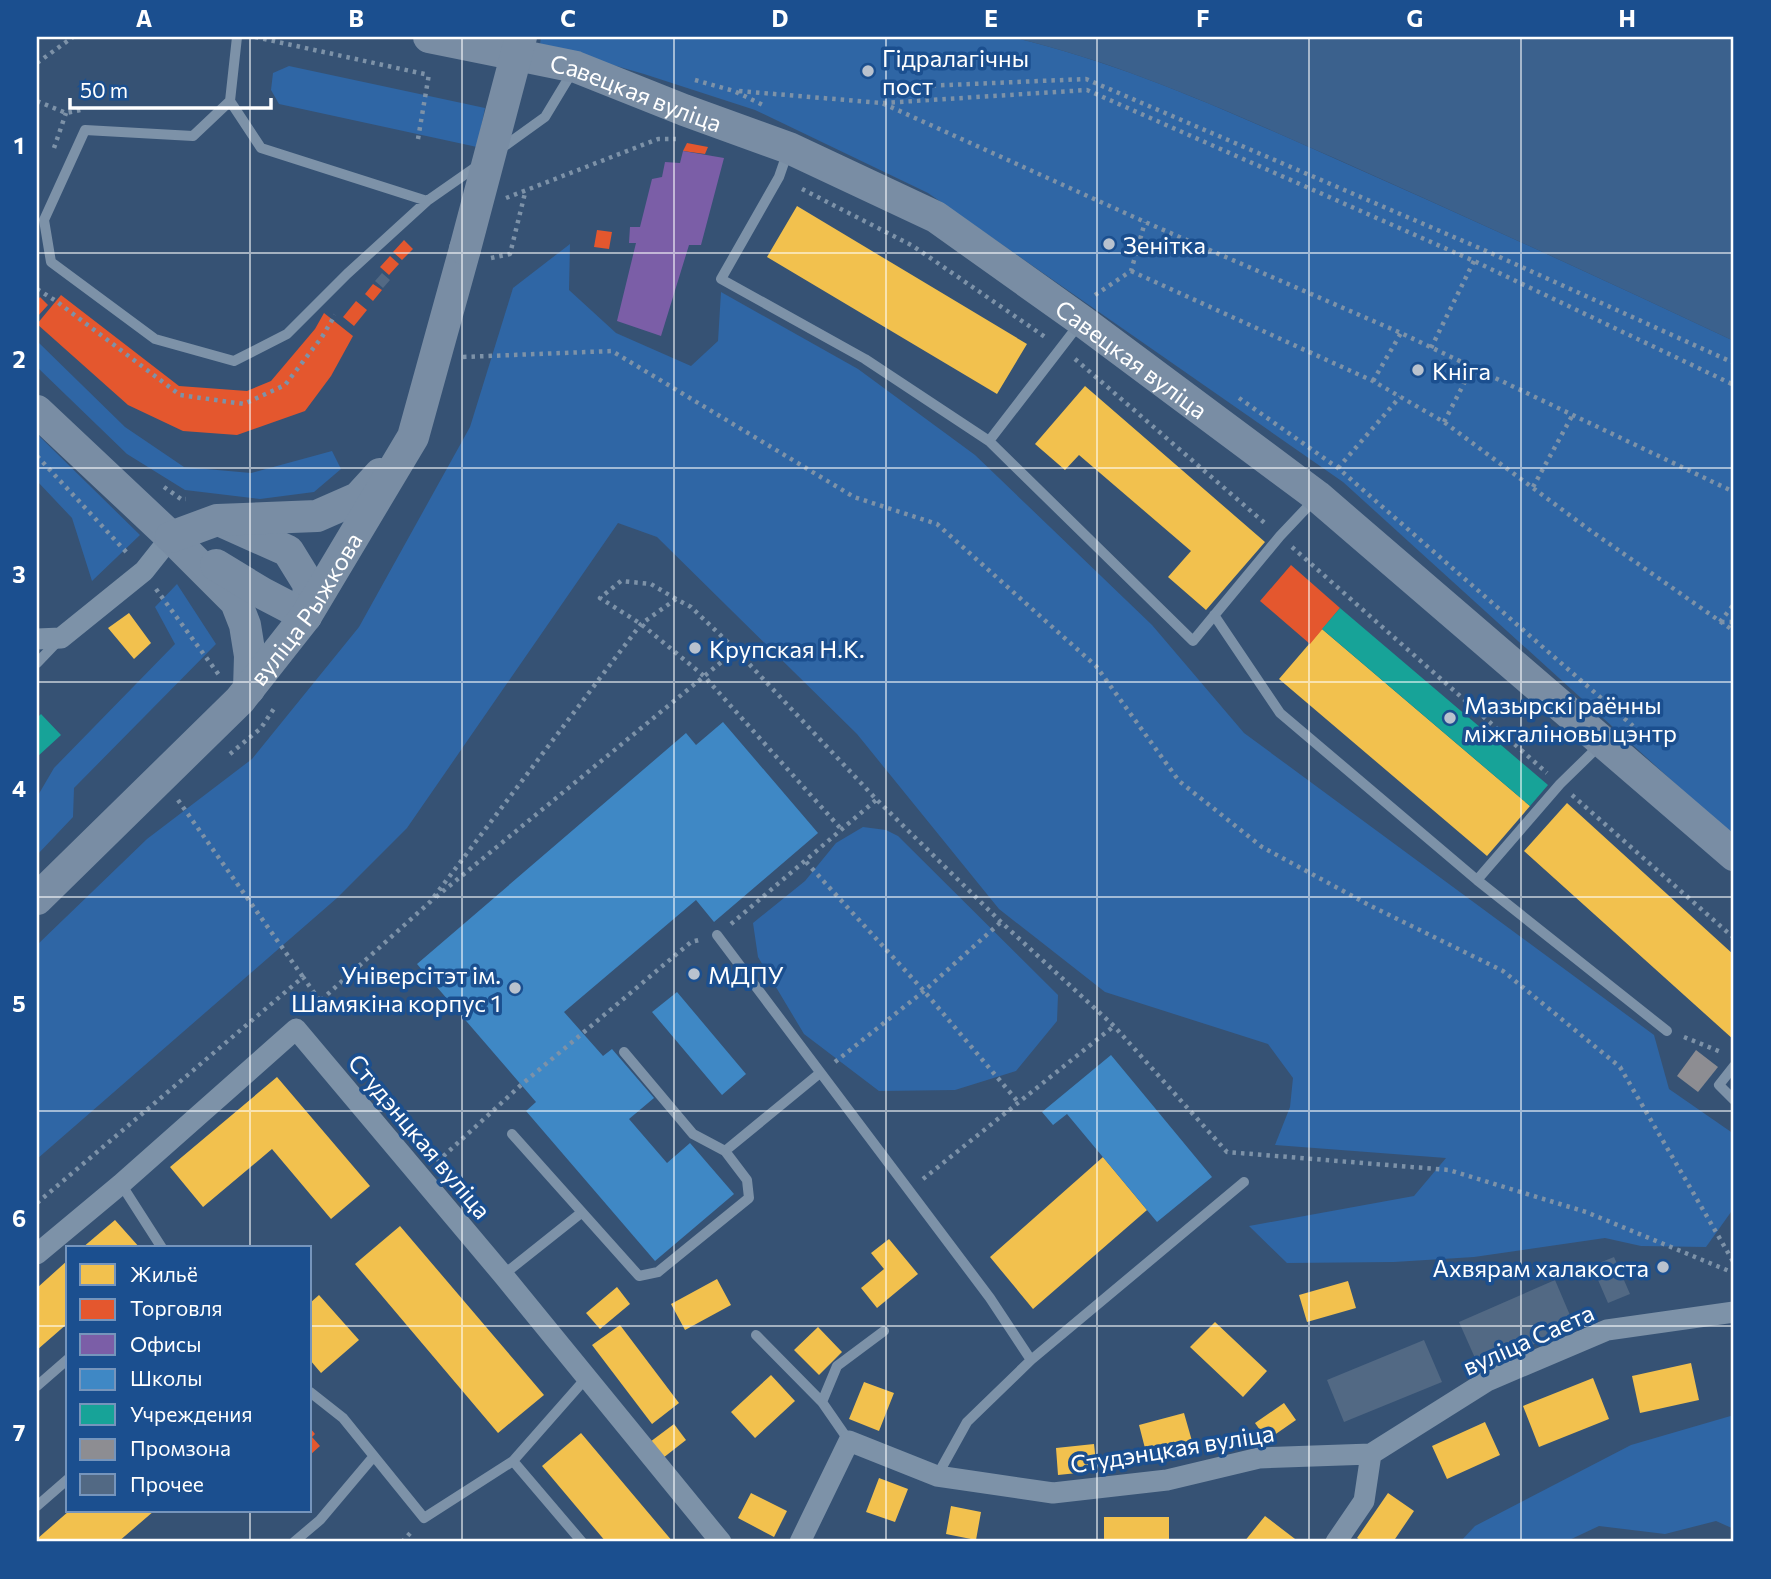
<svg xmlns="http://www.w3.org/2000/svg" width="1771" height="1579" viewBox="0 0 1771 1579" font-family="Commissioner,sans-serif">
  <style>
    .green { fill: #2f66a5 }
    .water { fill: #3b618d }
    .homes { fill: #f2c14e }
    .shops { fill: #e4572e }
    .offices { fill: #7b5ea7 }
    .schools { fill: #3f88c5 }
    .public { fill: #17a398 }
    .industry { fill: #8d8d92 }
    .building { fill: #526984 }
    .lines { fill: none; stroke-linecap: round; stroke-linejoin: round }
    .path { stroke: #7d92a8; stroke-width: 4.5; stroke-dasharray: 3.5 5; stroke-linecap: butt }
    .service { stroke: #7d92a8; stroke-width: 10 }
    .minor { stroke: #7d92a8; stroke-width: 21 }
    .secondary { stroke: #798da4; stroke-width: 32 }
    .secondary-bridge { stroke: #798da4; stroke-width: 32 }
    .grid { fill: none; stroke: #fff; stroke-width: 2; stroke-opacity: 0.55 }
    .poi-dot { fill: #b9c2ce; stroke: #1b4f8f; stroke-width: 2.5 }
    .labels { text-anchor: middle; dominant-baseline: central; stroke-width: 7; stroke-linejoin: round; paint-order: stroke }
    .poi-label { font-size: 24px; fill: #fff; stroke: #1b4f8f; text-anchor: start }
    .street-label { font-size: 24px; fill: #fff; stroke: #1b4f8f }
    .neatline { fill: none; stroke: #fff; stroke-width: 2.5 }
    .grid-label { font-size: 23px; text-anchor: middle; font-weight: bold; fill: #fff }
  </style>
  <rect width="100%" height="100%" fill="#365274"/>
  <!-- green -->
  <path class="green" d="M541,37H1012C1126,64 1232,113 1338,160C1471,219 1603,279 1734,341V837L1343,482L928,193L755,110L644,74L540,44Z
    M289,66L485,108L477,147L279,104L271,90L273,73Z
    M570,244L569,290L616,333L691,366L718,341L721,292L858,369L975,455L1152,625L1244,733L1654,1035L1669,1089L1734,1134V1198L1731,1212L1706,1247L1641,1246L1605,1238L1474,1257L1394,1262L1287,1263L1249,1226L1414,1196L1446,1158L1275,1145L1290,1107L1293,1078L1268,1044L1105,992L999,909L857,734L657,537L618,523L407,828L337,898L37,1159V945L147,839L252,759L359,627L470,427L513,288Z
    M37,341L125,427L184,467L251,473L332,451L341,469L314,492L260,499L185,490L127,454L37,367Z
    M37,434L140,535L92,581L72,518L37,481Z
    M177,584L216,644L74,788L73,817L37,855V797L54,768L175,644L155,607Z
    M863,827L886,830L898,836L1058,995L1057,1021L1016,1071L955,1090L879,1091L804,1034L758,957L753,923L805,881L836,843Z
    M1734,1415V1529L1716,1521L1665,1534L1599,1526L1565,1542H1460L1475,1526L1631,1445Z"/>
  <!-- water -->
  <path class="water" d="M1012,37H1734V341C1603,279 1471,219 1339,160C1232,113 1126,64 1012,37Z"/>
  <!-- homes -->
  <path class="homes" d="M797,206L1027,344L997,394L767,257Z
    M1085,386L1265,542L1206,610L1168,577L1191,551L1079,455L1065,470L1035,444Z
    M129,613L151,643L134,659L108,628Z
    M1322,629L1530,806L1487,856L1279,679Z
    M1567,803L1734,955V1040L1524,851Z
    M277,1077L370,1186L331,1219L272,1149L203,1207L170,1167Z
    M1103,1157L1147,1210L1033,1309L990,1257Z
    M115,1220L140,1248H82Z
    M400,1226L544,1395L498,1433L355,1264Z
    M889,1239L918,1274L877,1308L861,1288L884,1269L871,1253Z
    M68,1260V1323L37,1350V1288Z
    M717,1279L731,1305L685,1330L671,1304Z
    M1348,1281L1356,1308L1307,1322L1299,1295Z
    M617,1287L630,1304L600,1329L586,1313Z
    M319,1295L359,1340L321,1373L310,1360V1303Z
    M1215,1322L1267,1371L1243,1397L1190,1347Z
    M620,1325L679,1403L652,1424L592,1345Z
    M818,1327L842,1352L819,1375L794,1350Z
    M1691,1363L1699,1400L1640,1413L1632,1376Z
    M771,1375L795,1401L755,1438L731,1412Z
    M1593,1378L1609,1419L1539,1447L1523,1406Z
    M864,1382L894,1393L879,1431L849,1419Z
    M1284,1403L1296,1420L1267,1440L1255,1423Z
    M1184,1413L1194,1448L1148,1460L1139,1425Z
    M1485,1422L1500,1455L1447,1479L1432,1446Z
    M674,1424L686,1440L663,1458L650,1442Z
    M581,1433L673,1542H606L542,1466Z
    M1094,1444L1097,1471L1058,1475L1056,1448Z
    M879,1478L908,1489L895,1522L866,1512Z
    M751,1493L787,1511L774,1537L738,1518Z
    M1388,1493L1414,1511L1393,1542H1363L1357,1538Z
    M951,1506L981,1512L976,1540L946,1534Z
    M69,1511H154L118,1542H37V1539Z
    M1265,1516L1299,1542H1244Z
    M1104,1517H1169V1542H1104Z"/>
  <!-- shops -->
  <path class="shops" d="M687,143L708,147L705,154L683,151Z
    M597,230L612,232L609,249L594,247Z
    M404,240L413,249L402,260L393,252Z
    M390,256L399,264L389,275L380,267Z
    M373,284L382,290L373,301L365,294Z
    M61,295L179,386L247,391L271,381L315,329L324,313L353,336L331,376L305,411L237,435L183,431L128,405L37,324Z
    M40,297L48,305L37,317V301Z
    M356,301L367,310L354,326L343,317Z
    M1291,565L1340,608L1310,644L1260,601Z
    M310,1428L315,1434L312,1437L320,1446L310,1455Z"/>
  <!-- offices -->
  <path class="offices" d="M683,151L724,158L701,245H689L661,336L617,321L636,243H629L630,227H640L652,179L662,177L665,162L680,163Z"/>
  <!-- schools -->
  <path class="schools" d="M723,722L818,833L714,922L696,900L564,1012L603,1056L612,1049L654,1098L629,1119L667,1163L690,1143L734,1194L655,1261L526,1111L536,1102L417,964L686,733L696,745Z
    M677,992L746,1074L722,1095L652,1012Z
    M1111,1055L1212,1177L1157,1222L1067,1114L1053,1125L1042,1112Z"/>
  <!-- public -->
  <path class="public" d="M1340,608L1548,785L1530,806L1322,629Z
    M41,714L61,735L37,757V718Z"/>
  <!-- industry -->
  <path class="industry" d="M1696,1050L1718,1067L1698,1092L1677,1076Z"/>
  <!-- building -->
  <path class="building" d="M382,273L390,280L383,288L375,281Z
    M1614,1257L1630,1294L1608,1303L1592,1266Z
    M1555,1280L1575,1327L1479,1367L1459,1322Z
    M1424,1340L1442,1382L1344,1422L1327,1380Z"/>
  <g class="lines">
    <!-- path -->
    <path class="path" d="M255,37L429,75
      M37,63L73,37
      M695,80L734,91L765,106
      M924,86L1086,79L1484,250L1734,363
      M739,91L882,103L1145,222L1401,333L1734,492
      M37,101L66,113L81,110
      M883,103L1087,90L1474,261L1734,385
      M418,139L429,74
      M54,148L66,113
      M802,189L913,246L1048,339
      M506,198L658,139H676
      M491,258L510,254L525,193
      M1131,271L1373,381L1444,422L1591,531L1734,631
      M37,289L56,301L180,395L244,404L285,385L322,337L335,315
      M1095,295L1131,271L1145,222
      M1431,348L1474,261
      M463,357L612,351L854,497L937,524L1096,666L1179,781L1262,847L1369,905L1503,971L1620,1067L1734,1263
      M1075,359L1267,525
      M1373,381L1401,333
      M1239,398L1338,468L1633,726
      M1444,422L1472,368
      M37,456L129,555
      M1338,468L1400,397
      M164,487L181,499H186
      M1533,487L1572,416
      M1292,547L1547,773
      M156,589L219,675
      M676,599L651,584L621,581L600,598L641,624L704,676L842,830
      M1720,622L1734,604
      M1721,622H1734
      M230,754L261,728L275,707
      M1572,795L1734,938
      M178,800L303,977
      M806,862L924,991L1019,1103
      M436,897L736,650
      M731,924L876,800
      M310,1013L320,1001L430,902L641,624L676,599L691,607L736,650L876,799L1001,922L1114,1026L1227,1152L1449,1170L1586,1212L1734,1273
      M1684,1037L1721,1052
      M835,1062L924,991L1001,922
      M437,1162L521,1085L691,942L703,939
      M923,1179L1114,1026
      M37,1203L303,977L320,1001
      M402,1542L413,1530"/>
    <!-- service -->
    <path class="service" d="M237,37L230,101L193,136L85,130L44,220L51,262L155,339L234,361L287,334L347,274L427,201L480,164
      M230,101L261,148L427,201
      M499,150L545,117L574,69
      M788,151L779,177L721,279L865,359L989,441L1080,323
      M989,441L1193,641L1280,536L1315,499
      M1214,615L1280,713L1477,880L1560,784L1601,744
      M37,663L59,640
      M1477,880L1667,1031
      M717,935L990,1298L1031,1360
      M624,1052L693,1134L725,1151
      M1734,1066L1719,1085L1734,1100
      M512,1134L639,1276L658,1272L749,1198L747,1180L725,1151L820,1073
      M121,1184L162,1248
      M503,1275L581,1213
      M756,1335L822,1402L849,1441
      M37,1386L68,1359
      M310,1392L343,1418L424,1518L513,1461L587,1377
      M822,1402L837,1366L884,1331
      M513,1461L582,1542
      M937,1476L967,1422L1031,1360L1244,1182
      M37,1506L68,1479
      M294,1542L320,1520L374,1456"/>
    <!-- minor -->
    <path class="minor" d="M37,639L61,638L144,571L171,537
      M37,1254L121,1184L296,1029L503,1275L721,1542
      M800,1542L849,1441L937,1476L1053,1493L1167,1480L1259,1458L1371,1454
      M1336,1542L1364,1501L1371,1454L1487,1381L1607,1330L1734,1312"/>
    <!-- secondary -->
    <g class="secondary">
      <path id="s1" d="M429,37L576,67L684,110L789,148L936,217L1082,321L1317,496L1734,855"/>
      <path d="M37,411L171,537L236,602L245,625L250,656L249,689"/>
      <path d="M223,522L288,551L309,585L306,616"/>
      <path d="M171,537L217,520L317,516L358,498L380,474"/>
      <path d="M216,565L262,593L306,616"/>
      <path id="s2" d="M37,899L240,700L306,616L413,437L465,249"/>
    </g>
    <!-- secondary-bridge -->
    <path class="secondary-bridge" d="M465,249L521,37"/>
  </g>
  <!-- grid -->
  <path class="grid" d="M250,37V1248M462,37V1542M674,37V1542M886,37V1542M1097,37V1542M1309,37V1542M1521,37V1542M37,253H1734M37,468H1734M37,682H1734M37,897H1734M37,1111H1734M37,1326H68M310,1326H1734M250,1511V1542"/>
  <!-- markers -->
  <g class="poi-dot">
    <circle cx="868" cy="71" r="7"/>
    <circle cx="1109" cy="244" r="7"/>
    <circle cx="1418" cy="370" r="7"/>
    <circle cx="695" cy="648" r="7"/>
    <circle cx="1450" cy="718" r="7"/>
    <circle cx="694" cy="974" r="7"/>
    <circle cx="515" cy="988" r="7"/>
    <circle cx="1663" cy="1267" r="7"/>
  </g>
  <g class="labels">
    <!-- poi labels -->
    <g class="poi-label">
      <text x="882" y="57">Гідралагічны<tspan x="882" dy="28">пост</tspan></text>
      <text x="1123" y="244">Зенітка</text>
      <text x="1432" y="370">Кніга</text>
      <text x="709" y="648">Крупская Н.К.</text>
      <text x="1464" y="704">Мазырскі раённы<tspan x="1464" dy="28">міжгаліновы цэнтр</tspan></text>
      <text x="501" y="974" text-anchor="end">Універсітэт ім.<tspan x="501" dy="28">Шамякіна корпус 1</tspan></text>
      <text x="708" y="974">МДПУ</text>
      <text x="1649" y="1267" text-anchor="end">Ахвярам халакоста</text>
    </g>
    <!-- street labels -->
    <g class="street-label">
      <text stroke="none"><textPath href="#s1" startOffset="215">Савецкая вуліца</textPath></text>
      <text stroke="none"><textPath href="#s1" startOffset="782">Савецкая вуліца</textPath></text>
      <text stroke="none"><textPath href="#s2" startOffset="397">вуліца Рыжкова</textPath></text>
      <text transform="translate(420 1136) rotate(50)">Студэнцкая вуліца</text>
      <text transform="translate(1528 1339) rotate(-24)">вуліца Саета</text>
      <text transform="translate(1172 1448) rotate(-9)">Студэнцкая вуліца</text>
    </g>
  </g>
  <!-- border -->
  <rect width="1771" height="1579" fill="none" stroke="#1b4f8f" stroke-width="77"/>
  <!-- legend -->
  <rect x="66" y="1246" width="245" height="266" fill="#1b4f8f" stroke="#7695bc" stroke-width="2"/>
  <rect x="80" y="1264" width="35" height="21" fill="#f2c14e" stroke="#7695bc" stroke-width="2"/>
  <text x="130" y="1282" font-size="21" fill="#ffffff">Жильё</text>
  <rect x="80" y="1299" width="35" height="21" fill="#e4572e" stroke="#7695bc" stroke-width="2"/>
  <text x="130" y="1316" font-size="21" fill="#ffffff">Торговля</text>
  <rect x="80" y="1334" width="35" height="21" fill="#7b5ea7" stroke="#7695bc" stroke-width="2"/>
  <text x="130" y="1352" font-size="21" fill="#ffffff">Офисы</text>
  <rect x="80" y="1369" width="35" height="21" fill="#3f88c5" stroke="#7695bc" stroke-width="2"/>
  <text x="130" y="1386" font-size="21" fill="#ffffff">Школы</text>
  <rect x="80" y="1404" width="35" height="21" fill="#17a398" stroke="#7695bc" stroke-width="2"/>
  <text x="130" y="1422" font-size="21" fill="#ffffff">Учреждения</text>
  <rect x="80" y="1439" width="35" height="21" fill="#8d8d92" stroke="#7695bc" stroke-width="2"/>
  <text x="130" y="1456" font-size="21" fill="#ffffff">Промзона</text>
  <rect x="80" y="1474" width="35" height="21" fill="#526984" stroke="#7695bc" stroke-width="2"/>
  <text x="130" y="1492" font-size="21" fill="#ffffff">Прочее</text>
  <!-- scale -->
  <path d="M70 98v10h201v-10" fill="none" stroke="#ffffff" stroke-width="3.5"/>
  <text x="80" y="98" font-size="21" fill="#ffffff" stroke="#1b4f8f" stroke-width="5" paint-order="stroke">50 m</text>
  <rect x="38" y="38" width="1694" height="1502" class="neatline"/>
  <g class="grid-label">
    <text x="144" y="27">A</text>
    <text x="356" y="27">B</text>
    <text x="568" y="27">C</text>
    <text x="780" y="27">D</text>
    <text x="991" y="27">E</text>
    <text x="1203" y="27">F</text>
    <text x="1415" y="27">G</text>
    <text x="1627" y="27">H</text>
    <text x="19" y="154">1</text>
    <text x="19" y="368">2</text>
    <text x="19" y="583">3</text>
    <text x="19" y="797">4</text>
    <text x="19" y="1012">5</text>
    <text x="19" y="1227">6</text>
    <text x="19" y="1441">7</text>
  </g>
</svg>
